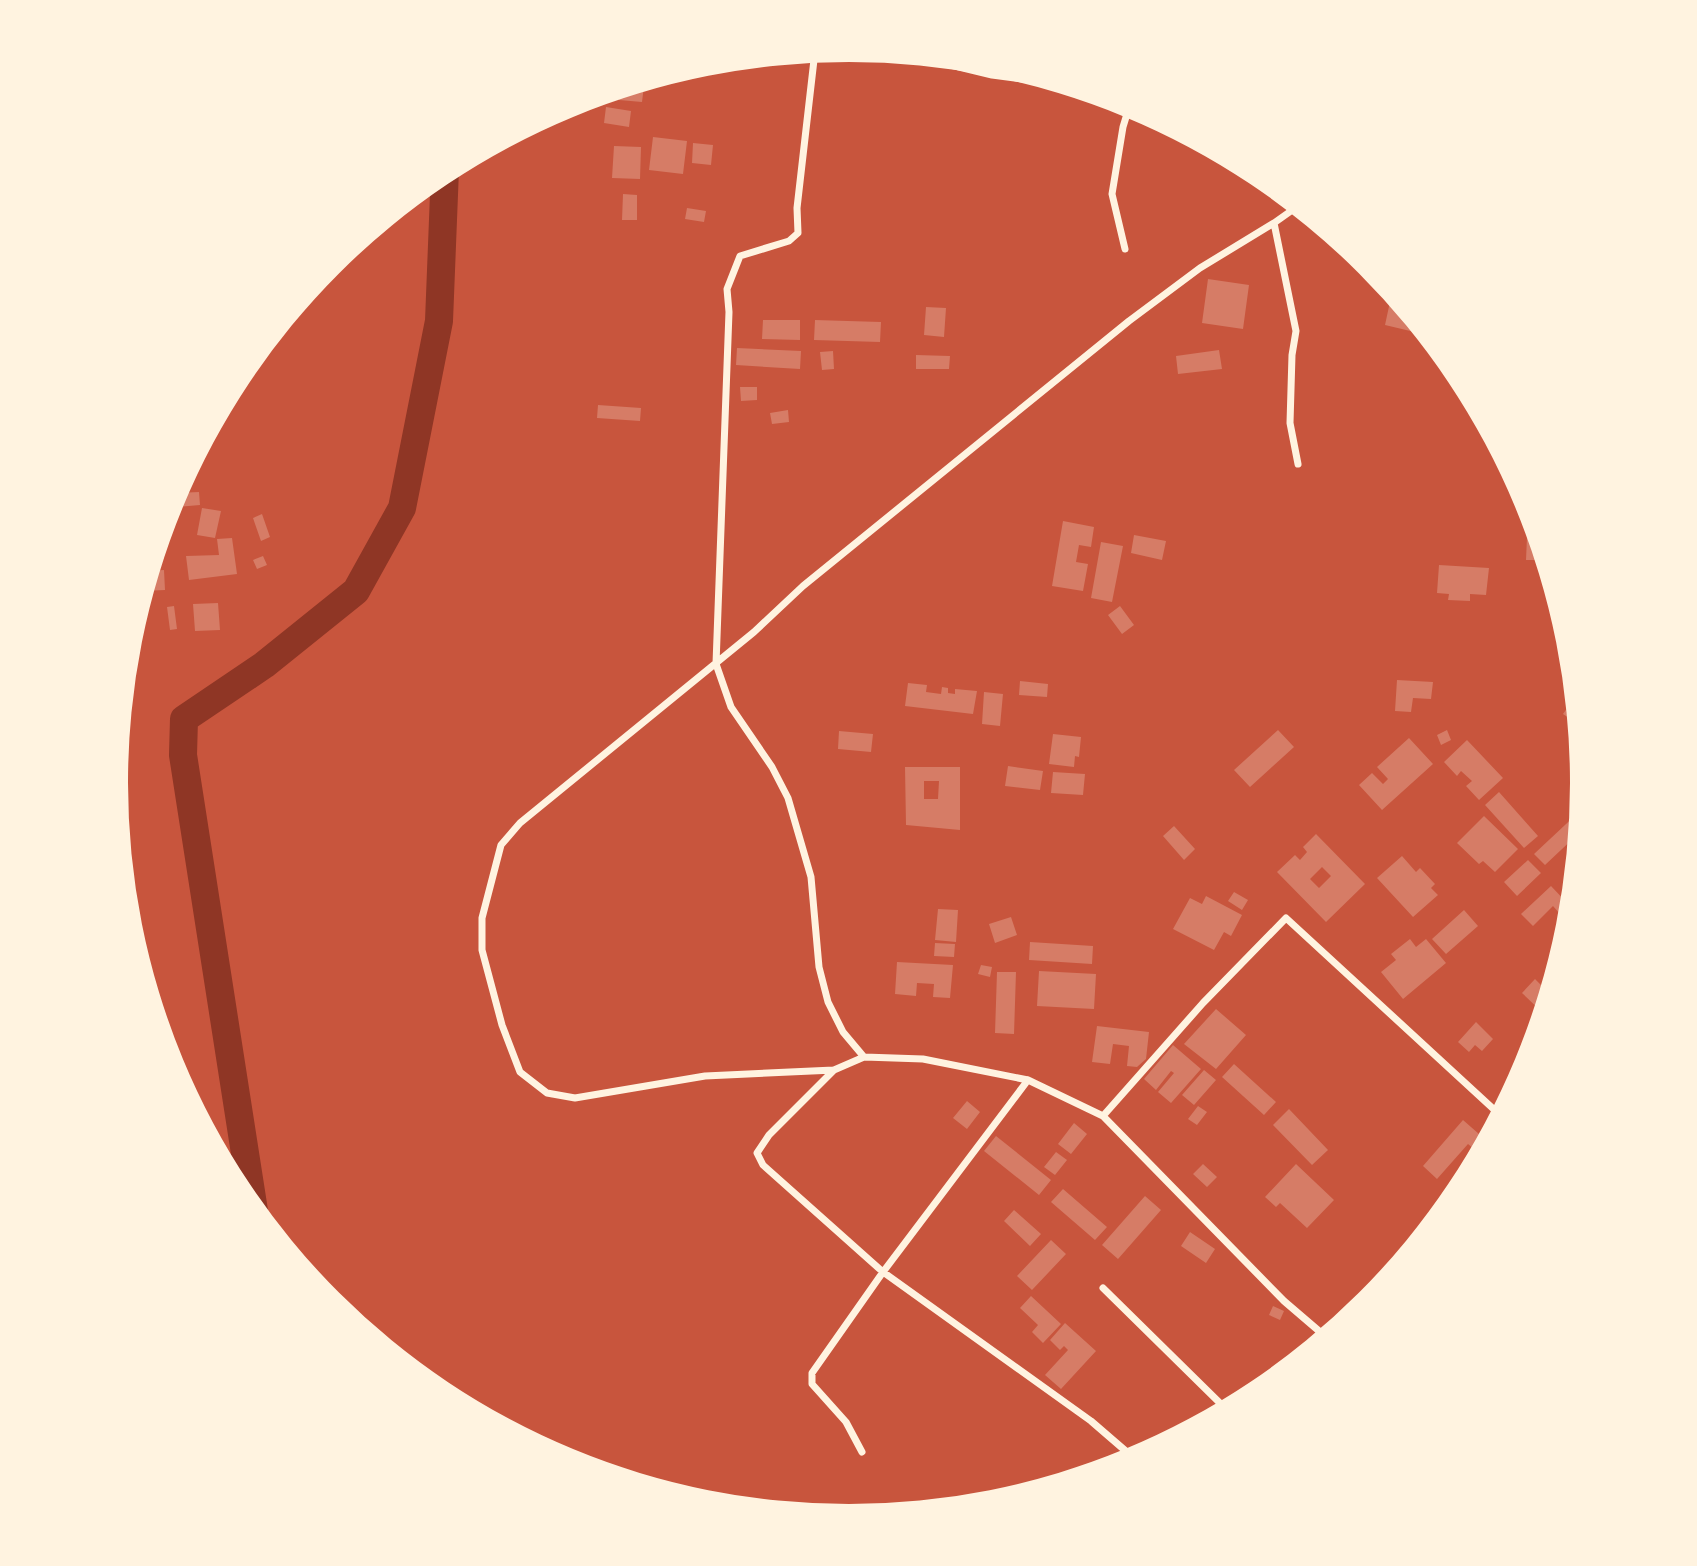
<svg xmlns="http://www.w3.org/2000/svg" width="1697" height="1566" viewBox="0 0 1697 1566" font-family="Raleway,sans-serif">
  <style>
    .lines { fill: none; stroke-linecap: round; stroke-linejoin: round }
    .river { stroke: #8f3625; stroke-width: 28 }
    .building { fill: #d67c66; fill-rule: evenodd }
    .minor { stroke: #fff3e0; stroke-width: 7 }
  </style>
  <rect width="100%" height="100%" fill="#c8553d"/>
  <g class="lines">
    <!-- river -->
    <path class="river" d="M254,1211L183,755L184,719L264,665L356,591L402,508L439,321L445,169"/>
  </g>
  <!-- building -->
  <path class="building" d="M676,71L675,82L662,81V75Z
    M632,84L644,86L642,102L619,100L620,88Z
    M606,107L631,111L629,127L604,123Z
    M653,137L687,141L683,174L649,170Z
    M693,143L713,145L711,165L692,163Z
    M614,146L641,147L640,179L612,178Z
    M623,194L637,195V220H622Z
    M687,208L706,211L704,222L685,219Z
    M1370,265L1385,283L1367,279Z
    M1208,279L1249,285L1243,329L1202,323Z
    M1391,297L1397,298L1427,335L1385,325Z
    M926,307L946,308L944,337L924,335Z
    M763,320H800V340L762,339Z
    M815,320L881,322L880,342L814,340Z
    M272,338L274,347L256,351L266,340Z
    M737,348L801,351L800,369L736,365Z
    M1219,350L1222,369L1178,374L1176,356Z
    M833,351L834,369L822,370L820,352Z
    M916,355L950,356L949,369H916Z
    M238,374L244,384L237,388L233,382Z
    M740,387H757V400L741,401Z
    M232,390L237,402L229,405L226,396Z
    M598,405L641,408L640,421L597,418Z
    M788,410L789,422L772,424L770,413Z
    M199,492L200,505L177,507V493Z
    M202,508L221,511L215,538L197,535Z
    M262,514L270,537L261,541L253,518Z
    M1063,521L1094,527L1091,547L1079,545L1076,562L1088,564L1083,591L1052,586Z
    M1134,535L1166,541L1162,560L1131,553Z
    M1527,537L1538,538L1545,560H1526Z
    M232,538L237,574L189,580L186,556L219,555L217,539Z
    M1101,542L1123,546L1112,602L1091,598Z
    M263,556L267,565L257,569L253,560Z
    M1439,565L1489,568L1486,595L1470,594V601L1448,600L1449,594L1437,593Z
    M164,570L165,590L142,591L148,571Z
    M218,603L220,630L195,631L193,604Z
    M174,606L177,629L170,630L167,607Z
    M1120,606L1134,625L1122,634L1108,615Z
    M1397,680L1433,682L1431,699L1413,698L1411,712L1395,711Z
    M1020,681L1048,684L1047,697L1019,695Z
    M908,683L927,685L926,692L941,694L942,687L948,688V693L955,694V689L977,691L973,714L905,706Z
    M984,692L1003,694L1000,726L982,724Z
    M1575,697L1578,724L1563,714Z
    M1278,730L1294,747L1250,787L1234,770Z
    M1447,730L1451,740L1441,745L1437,735Z
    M839,731L873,734L871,752L838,749Z
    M1053,734L1081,737L1079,757L1075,756L1074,767L1049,764Z
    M1409,738L1433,764L1382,810L1359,785L1372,773L1383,784L1388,779L1377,767Z
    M1467,740L1503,778L1479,800L1466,786L1472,781L1461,771L1457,776L1444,762Z
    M1008,766L1043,771L1040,790L1005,786Z
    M905,767H960V830L906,825ZM924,781H939L938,799H924Z
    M1053,772L1085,774L1083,795L1051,793Z
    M1499,792L1538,836L1524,848L1485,805Z
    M1581,810L1578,834L1545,865L1534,854Z
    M1484,816L1518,849L1495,872L1483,861L1479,864L1457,843Z
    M1174,826L1195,849L1184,860L1163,836Z
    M1316,834L1365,884L1326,922L1277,872L1295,855L1300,860L1307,852L1303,847ZM1322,867L1331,876L1319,888L1310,879Z
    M1402,856L1416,872L1420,868L1435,884L1431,888L1438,895L1413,917L1377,878Z
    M1528,860L1541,873L1517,896L1504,882Z
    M1551,886L1569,905L1560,914L1553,906L1533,926L1521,914Z
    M1234,892L1248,900L1242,910L1228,901Z
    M1206,896L1242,915L1231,936L1224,932L1214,950L1173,929L1190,898L1202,904Z
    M938,909L958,910L956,942L935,940Z
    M1464,910L1478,926L1446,954L1432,939Z
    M1011,917L1017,935L995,943L989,924Z
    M1410,939L1416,947L1426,939L1446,963L1403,999L1381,972L1396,960L1391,954Z
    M1030,942L1093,946L1092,964L1029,960Z
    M935,943L955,944L954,957L934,956Z
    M897,962L953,965L950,998L933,997L934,984L917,983L916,996L895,994Z
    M981,965L992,967L990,977L978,974Z
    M1039,971L1096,974L1094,1009L1037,1006Z
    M997,972H1016L1014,1034L995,1033Z
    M1535,979L1549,993L1543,1013L1522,993Z
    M1216,1009L1246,1035L1216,1069L1184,1044Z
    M1476,1022L1493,1039L1482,1051L1475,1045L1469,1052L1458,1042Z
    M1097,1026L1149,1032L1146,1059L1137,1067L1127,1066L1129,1046L1113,1044L1110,1064L1092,1062Z
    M1173,1045L1201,1069L1171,1103L1158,1092L1174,1073L1171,1071L1156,1090L1144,1079Z
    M1234,1064L1276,1102L1264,1115L1222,1077Z
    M1204,1070L1216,1080L1194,1105L1182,1095Z
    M967,1101L980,1112L967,1129L953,1118Z
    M1198,1106L1207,1112L1197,1125L1188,1119Z
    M1289,1109L1328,1150L1312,1165L1273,1125Z
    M1463,1120L1487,1141L1480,1154L1468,1144L1437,1179L1423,1166Z
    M1074,1123L1087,1134L1071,1154L1058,1144Z
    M996,1136L1051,1180L1039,1195L984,1151Z
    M1056,1152L1067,1160L1055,1175L1044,1167Z
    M1203,1164L1217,1177L1207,1187L1193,1174Z
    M1296,1164L1334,1200L1307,1228L1280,1203L1276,1207L1265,1197Z
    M1063,1189L1107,1227L1095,1240L1051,1202Z
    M1145,1196L1161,1210L1118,1259L1102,1245Z
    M1014,1210L1041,1234L1030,1246L1004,1221Z
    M1190,1232L1215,1249L1206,1263L1181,1246Z
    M1051,1240L1066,1254L1032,1290L1017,1276Z
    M1031,1296L1061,1324L1043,1343L1032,1332L1038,1325L1020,1308Z
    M1273,1306L1284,1311L1280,1320L1269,1315Z
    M1065,1323L1096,1351L1061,1389L1045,1375L1068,1350L1064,1346L1060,1350L1050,1340Z"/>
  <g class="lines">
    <!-- minor -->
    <path class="minor" d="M815,51L797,208L798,233L789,241L740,256L727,289L729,312L716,664L731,707L772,767L788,798L811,877L819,967L828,1002L843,1032L864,1057L923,1059L1028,1080L1103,1116L1203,1003L1286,918L1500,1115
      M901,53L992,75L1068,85
      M1274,223L1296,331L1292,355L1290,423L1298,464
      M1125,249L1112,194L1123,127L1130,104
      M864,1057L834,1070L705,1076L575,1098L547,1093L520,1072L502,1025L482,950V918L501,845L520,823L754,632L803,586L1129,321L1200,268L1274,223L1298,206
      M834,1070L769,1135L757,1153L763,1165L883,1272L1091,1421L1135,1459
      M1103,1116L1284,1301L1326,1337
      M1103,1288L1227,1410
      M862,1452L846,1422L812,1384V1373L883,1272L1028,1080"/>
  </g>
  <!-- crop -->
  <path d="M0 0H1697V1566H0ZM128 783a721 721 0 1 1 1442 0a721 721 0 1 1-1442 0Z" fill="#fff3e0" fill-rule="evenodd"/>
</svg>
